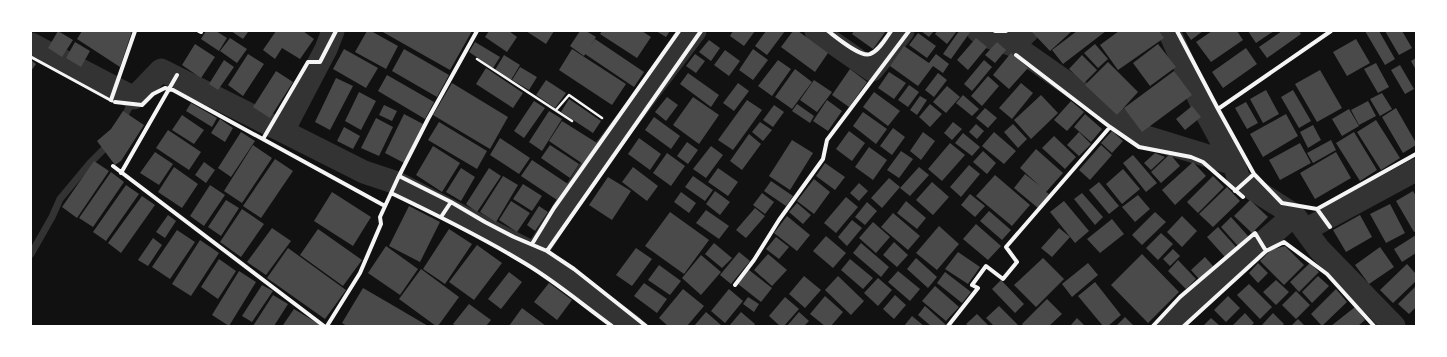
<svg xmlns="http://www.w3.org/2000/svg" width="1447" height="357" viewBox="0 0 1447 357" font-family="'PT Sans Narrow',sans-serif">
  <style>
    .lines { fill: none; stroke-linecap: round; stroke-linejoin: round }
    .stream { stroke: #333; stroke-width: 7 }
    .canal { stroke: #333; stroke-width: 23 }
    .building { fill: #4a4a4a }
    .path { stroke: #f5f5f5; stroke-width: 2.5 }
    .service { stroke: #f5f5f5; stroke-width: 3 }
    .minor { stroke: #f5f5f5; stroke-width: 4 }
  </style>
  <rect width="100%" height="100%" fill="#111"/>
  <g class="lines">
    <!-- stream -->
    <path class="stream" d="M122,121L134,98
      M31,254L52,217L60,199L90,163L109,144"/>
    <!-- canal -->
    <path class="canal" d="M816,31L872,70L903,31
      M978,31L983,35L1013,45L1143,136L1234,164L1239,180L1294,215L1319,249L1394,326
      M1169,31L1203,107L1234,164
      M31,44L134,98L161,70L364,172L397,183L535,254L632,326
      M1013,45L1028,31
      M283,131L326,49L333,31
      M1305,230L1416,170
      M535,254L588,172L695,31
      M1169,326L1185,310L1294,215"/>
  </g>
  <!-- building -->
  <path class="building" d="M58,31L73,40L62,57L48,48Z
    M82,31H132L120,67L77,39Z
    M206,31H216L227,38L219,51L201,39Z
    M231,31H247L248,32L243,39Z
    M276,31H303L314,39L300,59L282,48L275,59L263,50Z
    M367,31H371L398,46L386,69L355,52Z
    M381,31H472L450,70Z
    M489,31H509L517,37L507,52L485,37Z
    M526,31H554L546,44Z
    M580,31H586L596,37L584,56L570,46Z
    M602,31H642L651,37L637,58L600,34Z
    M656,31H670L666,37Z
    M733,31H755L744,46L730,36Z
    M766,31H785L767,55L755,46Z
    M793,31H798L828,53L815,72L781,47Z
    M854,31H886L873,49L852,34Z
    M921,31H934L929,37Z
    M937,31H957L947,44L935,34Z
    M959,31H971L951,59L943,54Z
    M1034,31H1072L1050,51L1032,32Z
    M1077,31H1106L1063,64L1052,50Z
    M1119,31H1159L1164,38L1118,70L1100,45Z
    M1185,31H1203L1191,40Z
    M1212,31H1237L1243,40L1211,62L1196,42Z
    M1248,31H1274L1256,43Z
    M1282,31H1299L1301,34L1267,58L1259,47Z
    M1365,31H1379L1395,59L1385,65Z
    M1385,31H1402L1412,48L1399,55Z
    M918,33L936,46L927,58L909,45Z
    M230,38L247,49L237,63L220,51Z
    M976,38L987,47L968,70L957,60Z
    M595,39L644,72L634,87L585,54Z
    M1356,39L1370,63L1347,76L1333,52Z
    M709,40L720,48L711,61L699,52Z
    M75,42L90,51L81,67L66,58Z
    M475,42L500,57L493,68L469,52Z
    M997,42L1006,50L995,63L985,55Z
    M195,44L215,57L201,78L182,65Z
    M1095,44L1108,59L1098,68L1084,53Z
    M1158,44L1176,67L1150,86L1133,63Z
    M904,46L929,63L936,54L949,64L943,73L933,66L918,86L890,66Z
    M1246,48L1257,64L1223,88L1212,72Z
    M344,49L378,68L366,88L333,69Z
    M404,49L449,75L437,97L392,71Z
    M572,49L626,84L612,105L559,70Z
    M753,49L768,60L753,80L739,70Z
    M725,50L740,61L729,76L714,65Z
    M1011,53L1028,68L1009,89L993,75Z
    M248,54L264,64L243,96L228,85Z
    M695,54L705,61L696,73L686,66Z
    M504,55L520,65L511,80L495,70Z
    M1082,55L1097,70L1084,83L1069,69Z
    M1416,58V70L1411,61Z
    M31,60L36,64L31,71Z
    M224,60L234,67L218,90L209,84Z
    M778,60L791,69L772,96L758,86Z
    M984,60L992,67L972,91L964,84Z
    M1108,62L1138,92L1117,115L1085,85Z
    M1376,63L1389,87L1378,93L1364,69Z
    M1400,65L1414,89L1405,94L1391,70Z
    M520,67L537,77L529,90L512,80Z
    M486,68L523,93L513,108L476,84Z
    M795,69L812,82L792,109L775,97Z
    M850,69L867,82L849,107L832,95Z
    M1320,70L1342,108L1317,122L1295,84Z
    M276,71L293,82L270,118L253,107Z
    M1174,71L1192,95L1142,132L1124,108Z
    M889,72L906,83L894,99L878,88Z
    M688,73L719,95L711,107L680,84Z
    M938,73L947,80L934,97L925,90Z
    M387,75L434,102L425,119L378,91Z
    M988,76L999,86L982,106L971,96Z
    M336,78L353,86L330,130L315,122Z
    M546,80L566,93L555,108L536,95Z
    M814,80L832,92L817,112L800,100Z
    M452,83L508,117L490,149L433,115Z
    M738,83L749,91L734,111L723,103Z
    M1021,83L1033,93L1012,119L999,108Z
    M909,85L919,92L908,107L898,100Z
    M947,86L960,97L946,113L933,102Z
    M1266,90L1279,114L1263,123L1250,99Z
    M1293,90L1311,121L1299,128L1281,97Z
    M359,92L376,101L361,130L345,121Z
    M874,92L900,111L888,126L863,107Z
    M1382,93L1392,109L1380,116L1370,99Z
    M963,95L979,109L972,116L956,103Z
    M1041,95L1058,113L1031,139L1014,120Z
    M920,96L927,100L917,115L910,110Z
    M667,97L678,105L666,121L655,112Z
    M693,97L719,115L699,144L673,125Z
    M569,99L601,121L593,133L561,112Z
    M747,100L762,110L733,150L718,140Z
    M827,100L842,111L828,131L813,121Z
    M534,101L545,108L524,138L514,131Z
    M1071,101L1084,112L1067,131L1054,120Z
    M1368,101L1376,116L1359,125L1351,110Z
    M1246,102L1258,123L1247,129L1235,108Z
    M191,103L217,118L212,127L186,111Z
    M797,104L814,116L810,123L792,111Z
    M930,104L942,114L930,127L919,117Z
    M384,105L397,111L392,121L379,115Z
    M774,105L784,112L773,127L763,120Z
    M1192,106L1201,117L1185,130L1176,119Z
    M985,108L997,118L988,128L976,118Z
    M1396,108L1416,143V145L1403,153L1382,117Z
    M1349,109L1359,126L1342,136L1332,119Z
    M123,111L144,125L121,161L115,165L97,141L111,129Z
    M549,111L562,119L542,151L529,142Z
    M863,112L887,129L876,144L853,126Z
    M404,114L423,124L404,163L385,153Z
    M1085,114L1102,129L1091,142L1074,127Z
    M1286,114L1298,136L1263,157L1250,134Z
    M182,115L204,130L194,144L172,130Z
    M654,117L680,136L671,149L645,130Z
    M376,118L393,127L379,156L361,148Z
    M220,119L233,128L225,142L211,133Z
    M1376,120L1400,158L1381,170L1357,132Z
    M562,121L597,143L583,164L549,141Z
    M439,122L487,151L477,169L428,140Z
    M760,122L772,130L763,141L752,132Z
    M953,122L962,129L952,140L944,133Z
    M976,124L984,131L977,139L969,132Z
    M1013,124L1027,139L1018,148L1004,132Z
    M1313,125L1321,140L1308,148L1300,132Z
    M344,127L360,136L353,149L337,141Z
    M893,128L905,137L892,155L880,146Z
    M168,130L201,152L189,170L156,148Z
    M849,131L865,143L852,161L836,149Z
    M1112,131L1123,141L1112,153L1101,143Z
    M241,132L255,141L231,177L218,168Z
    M923,132L935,141L921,160L910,151Z
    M994,132L1016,151L1004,164L982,146Z
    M1079,132L1091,144L1079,156L1067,145Z
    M1354,132L1377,170L1360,181L1336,143Z
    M963,133L980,147L972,156L955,143Z
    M749,134L761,144L742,170L730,161Z
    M1054,136L1076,157L1065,169L1042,148Z
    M500,138L530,158L519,174L490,155Z
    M639,138L661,154L650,170L628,154Z
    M792,140L813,153L790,190L769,176Z
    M1331,140L1336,150L1313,163L1307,153Z
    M687,142L698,150L688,164L677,156Z
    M950,143L965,155L942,181L928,169Z
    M1300,143L1311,163L1280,180L1269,160Z
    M253,145L272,158L242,203L224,191Z
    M550,145L579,164L570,178L541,158Z
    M1101,145L1112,155L1090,180L1079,170Z
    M433,146L460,163L442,192L416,175Z
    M711,146L723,155L706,178L693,169Z
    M869,147L887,160L873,180L855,167Z
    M1036,149L1063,173L1046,192L1049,194L1038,208L1014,188L1025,174L1040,186L1020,168Z
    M901,151L913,159L899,178L887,170Z
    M983,151L996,163L987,174L973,162Z
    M155,152L173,164L159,185L140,173Z
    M1336,152L1351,178L1315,199L1300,173Z
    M667,153L685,166L671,186L653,173Z
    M1155,153L1165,157L1151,170L1144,163Z
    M1170,154L1180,166L1161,183L1151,172Z
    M1133,155L1157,183L1146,192L1123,163Z
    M275,159L293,171L261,218L243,206Z
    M532,160L568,184L557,200L521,176Z
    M94,161L109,171L77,218L62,207Z
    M204,162L215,170L206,183L195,175Z
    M1193,162L1206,176L1175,205L1162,190Z
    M825,163L845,177L835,190L816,176Z
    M969,165L980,174L961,197L950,187Z
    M174,167L198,184L182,208L158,192Z
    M633,167L658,186L647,201L622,182Z
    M919,167L929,175L910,196L900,188Z
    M461,168L475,177L461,201L446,192Z
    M489,168L501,176L477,212L466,204Z
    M718,168L738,182L728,196L708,182Z
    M1123,169L1140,189L1122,204L1106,184Z
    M111,172L124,182L93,227L79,218Z
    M995,175L1030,205L1012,226L976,196Z
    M503,176L518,185L496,222L480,212Z
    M693,176L713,190L705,201L685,187Z
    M1213,176L1224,187L1198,213L1187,202Z
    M608,177L631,191L612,220L589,205Z
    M889,178L900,187L882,208L871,198Z
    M814,179L830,192L814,214L797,201Z
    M771,181L793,196L786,206L764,191Z
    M932,182L949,197L933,215L916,200Z
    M1099,182L1119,206L1109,214L1089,190Z
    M859,183L868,191L859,201L850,193Z
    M523,184L542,196L532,211L513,199Z
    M126,185L139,194L106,241L93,232Z
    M210,185L225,195L204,226L190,216Z
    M1227,187L1240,201L1213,227L1199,214Z
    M715,191L730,202L720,215L706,204Z
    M1413,191L1416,196V231L1414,232L1396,201Z
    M332,192L371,217L353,246L314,221Z
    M681,192L696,203L689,213L674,202Z
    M762,193L774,202L765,214L753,205Z
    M1082,193L1103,217L1095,225L1074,199Z
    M970,194L985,206L975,217L961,205Z
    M1138,195L1150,209L1135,222L1122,207Z
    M142,196L155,205L121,253L108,243Z
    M846,197L858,207L836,233L824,223Z
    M226,200L239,208L221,236L208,227Z
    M1250,200L1268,217L1252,233L1234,216Z
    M511,201L530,213L517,232L499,220Z
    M906,201L926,218L917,229L897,213Z
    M1064,201L1089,231L1075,243L1050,212Z
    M867,202L877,211L865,225L855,217Z
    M797,203L811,215L803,224L789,212Z
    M1390,204L1405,233L1386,243L1370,214Z
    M409,206L440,222L420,262L389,246Z
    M539,206L548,212L535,231L527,225Z
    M755,208L765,216L746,238L736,230Z
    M242,209L264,224L241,257L220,242Z
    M706,210L729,226L719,239L696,223Z
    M989,211L1011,230L1002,240L980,221Z
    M670,212L709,240L684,274L645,246Z
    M1155,212L1166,222L1142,245L1132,235Z
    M893,213L920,236L908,250L881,227Z
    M168,215L176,221L165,238L156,232Z
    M1360,215L1372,237L1346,252L1333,230Z
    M787,216L810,235L797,251L774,233Z
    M1182,216L1197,231L1182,247L1167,232Z
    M1231,217L1248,236L1238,246L1221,227Z
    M1112,219L1124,234L1100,253L1087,239Z
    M852,220L862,228L847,246L838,237Z
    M873,222L890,237L876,253L859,238Z
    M976,224L1001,246L988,260L963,239Z
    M939,226L959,244L937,270L916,253Z
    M1218,227L1236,247L1225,257L1207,237Z
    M272,228L291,241L266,275L247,262Z
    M1059,228L1070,237L1052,257L1041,248Z
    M318,229L362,260L343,286L300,255Z
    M449,229L472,244L445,284L423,269Z
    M177,230L195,242L170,279L152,267Z
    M1161,233L1173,244L1158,260L1146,248Z
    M1416,235V253L1402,262L1394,249Z
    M826,236L846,253L833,268L813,251Z
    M776,237L789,247L779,259L766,249Z
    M153,238L162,245L148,266L138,260Z
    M200,240L219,253L191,296L172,284Z
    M894,242L908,255L897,267L883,255Z
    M714,243L732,258L722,268L705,254Z
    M861,243L889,267L881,277L853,253Z
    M477,245L502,263L474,300L449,282Z
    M386,246L418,269L400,295L368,273Z
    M1285,246L1304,265L1284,285L1260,261L1271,250Z
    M1380,247L1394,267L1369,284L1355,265Z
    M288,248L346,290L325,319L267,278Z
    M636,248L652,259L632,286L616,275Z
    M1173,249L1180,256L1170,266L1163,259Z
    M739,252L750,261L731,284L720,275Z
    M958,252L980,267L968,284L945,269Z
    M768,254L787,270L772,286L754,270Z
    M1142,254L1179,292L1148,323L1111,285Z
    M701,255L721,272L701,295L682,278Z
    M1205,257L1213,266L1199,279L1191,270Z
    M916,258L937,277L928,288L907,269Z
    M1043,258L1064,279L1036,307L1014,285Z
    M219,259L236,271L218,299L201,287Z
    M850,259L873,278L863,289L841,270Z
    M1178,260L1196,279L1186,289L1168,271Z
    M1088,263L1098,275L1072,297L1062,284Z
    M1258,263L1268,273L1258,283L1249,273Z
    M1310,263L1319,272L1299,292L1290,282Z
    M1407,264L1416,274V281L1393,303L1380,290Z
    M659,265L681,281L670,295L648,280Z
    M421,269L459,297L438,326H436L399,299Z
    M749,270L772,288L761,302L738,284Z
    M239,271L256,282L229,326L212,315Z
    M898,271L920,289L910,301L888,282Z
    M509,272L522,282L501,309L488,299Z
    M945,272L971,292L962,303L937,283Z
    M804,276L821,290L805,308L789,294Z
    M838,276L864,301L851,315L825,290Z
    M1318,276L1329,286L1312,303L1302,292Z
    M878,278L892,290L878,306L864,293Z
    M1001,280L1024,304L1015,313L992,289Z
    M1276,280L1289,292L1276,305L1263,292Z
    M1095,282L1121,315L1108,326H1103L1078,296Z
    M549,283L572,300L557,320L534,302Z
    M644,283L667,299L657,313L634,296Z
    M1249,284L1272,307L1260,319L1237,295Z
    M262,285L273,291L252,322L242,316Z
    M935,286L959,307L946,321L922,301Z
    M1416,286V307L1409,314L1398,304Z
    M363,288L394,306L428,326H347L342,323Z
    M683,289L704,306L687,326H668L659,318Z
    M729,289L743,301L725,323L711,311Z
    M1336,289L1347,302L1322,326L1311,314Z
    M1296,291L1310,305L1296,319L1282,305Z
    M273,295L288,304L274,326H253Z
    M895,295L906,305L894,319L883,309Z
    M825,296L843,312L831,326H825L810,314Z
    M1228,296L1240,308L1226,322L1214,310Z
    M748,297L759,304L754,312L743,304Z
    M785,297L799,309L784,326H780L769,316Z
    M1047,299L1062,314L1049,326H1024L1022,324Z
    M469,304L491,320L486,326H456L453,324Z
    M925,306L946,325L945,326H931L918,315Z
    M999,306L1019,326H994L986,318Z
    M1355,307L1365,320L1358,326H1331Z
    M522,308L546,326H509Z
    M294,309L322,326L283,325Z
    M706,312L721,325L720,326H694Z
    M741,312L755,324L753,326H729Z
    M799,312L809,321L804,326H787Z
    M1245,313L1254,323L1251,326H1232Z
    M1273,313L1284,324L1282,326H1263L1262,325Z
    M977,314L989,326H969L966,324Z
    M912,316L924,326H904Z
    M1125,317L1134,326H1116Z
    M1077,318L1085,326H1070Z
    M1211,318L1220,326H1203Z
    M1298,319L1305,326H1291Z"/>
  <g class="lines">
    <!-- path -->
    <path class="path" d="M477,59L572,121
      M556,110L569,95L602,118"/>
    <!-- service -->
    <path class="service" d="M31,57L112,101"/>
    <!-- minor -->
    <path class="minor" d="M199,31L201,32
      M828,31C836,37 861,58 870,54C879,51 886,38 891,31
      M995,31H1006
      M1177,31L1218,109
      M111,100L135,31
      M115,102L142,105L153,94L165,88L173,90L385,206
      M1110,127L1139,147L1191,157L1203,162L1243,197
      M263,139L308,62H320L336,31
      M113,166L324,326
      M121,173L177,75
      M1254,174L1218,109L1331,31
      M399,176L451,202L485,222L514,237L547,251L574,269L646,326
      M1235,191L1254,174L1282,203L1317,209L1330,227
      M391,193C437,215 482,237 526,264C556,282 583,305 612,326
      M1317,209L1416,154
      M441,217L451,202
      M532,244L554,208L679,31
      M547,251L701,31
      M735,285L754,260L779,220L823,159L827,140L909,31
      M327,326L360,273L381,224L380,217L398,178L428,119L477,31
      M948,326L978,288L972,285L986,266L1003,279L1017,262L1006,247L1110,127L1016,55
      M1153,326L1180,297L1255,233L1266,251
      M1184,326L1266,251L1284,242L1327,274L1374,326"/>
  </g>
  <!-- border -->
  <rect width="1447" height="357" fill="none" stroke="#ffffff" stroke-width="64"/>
</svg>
